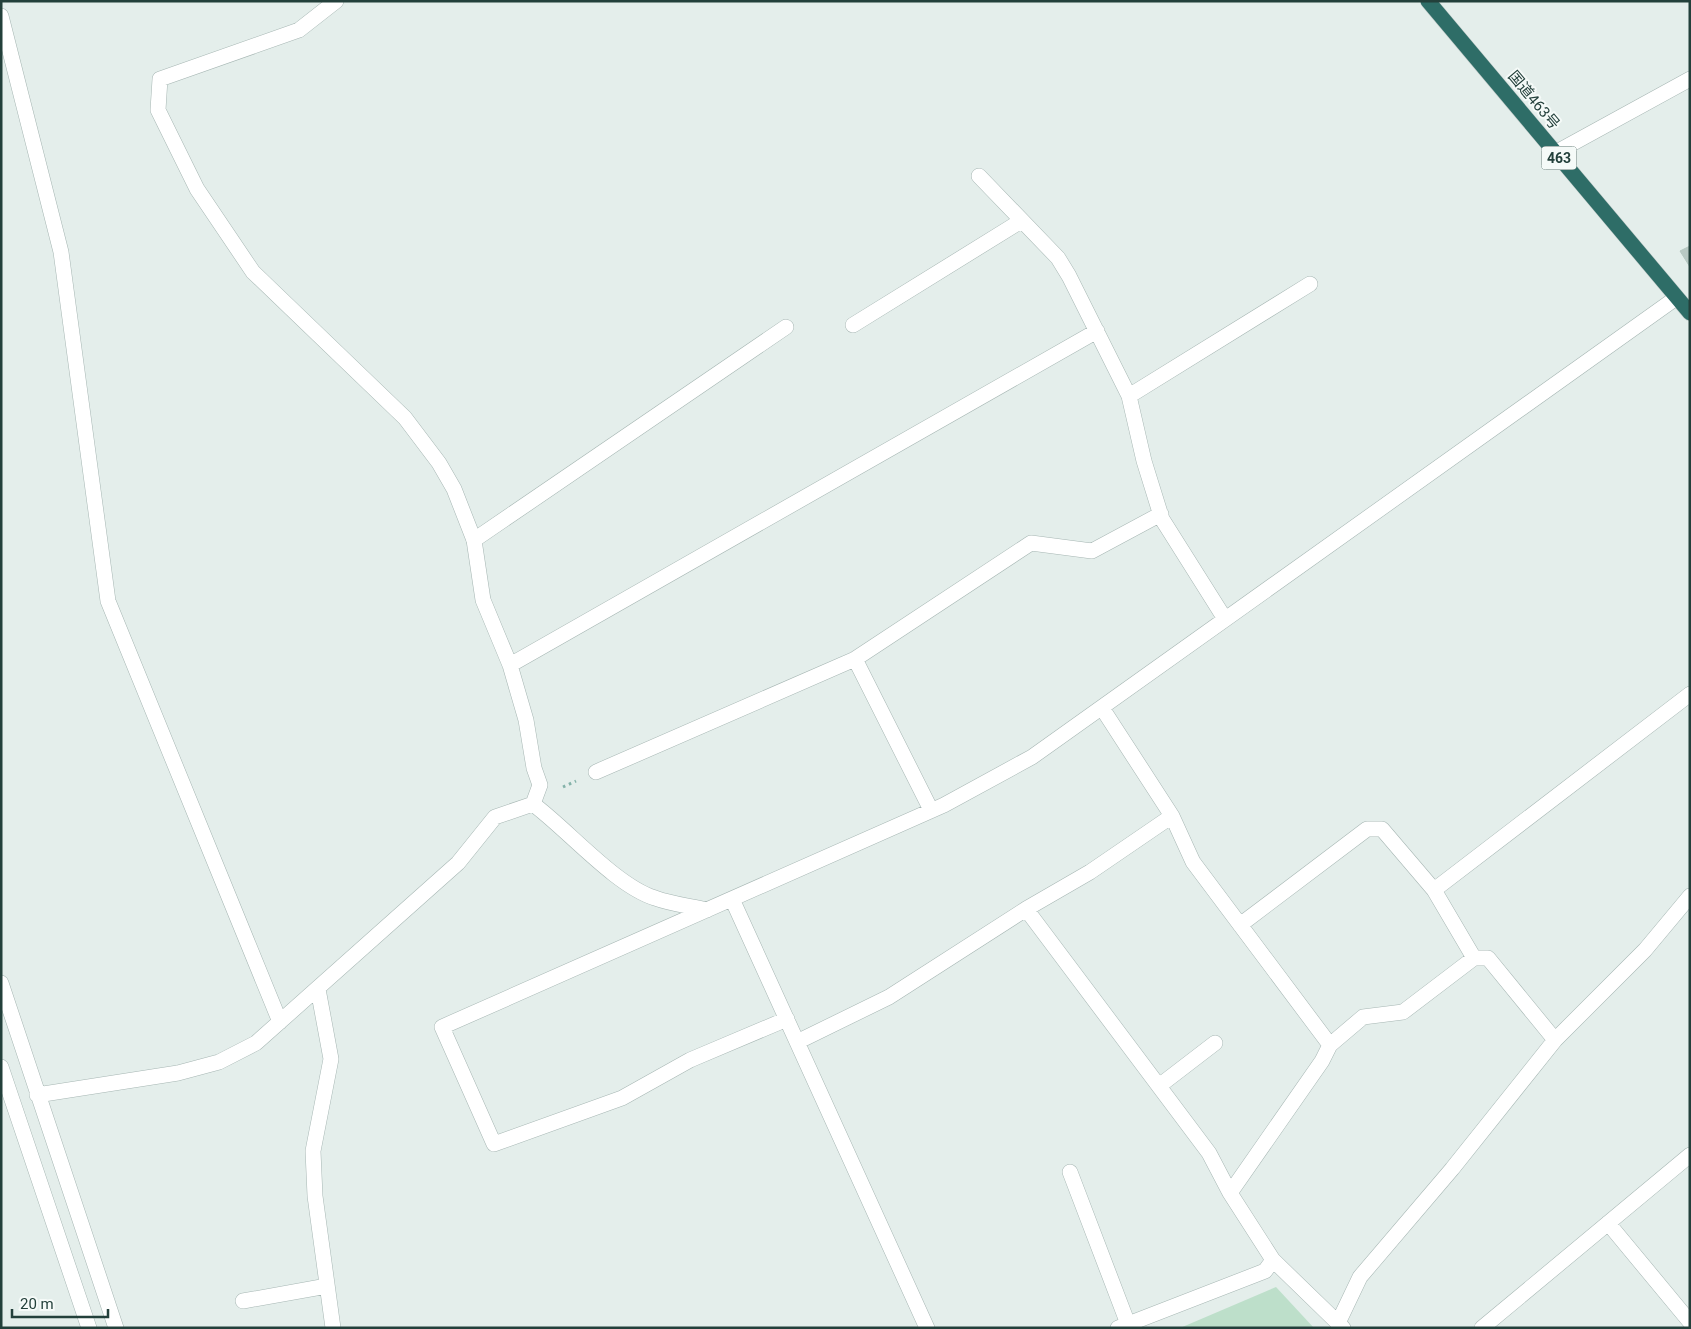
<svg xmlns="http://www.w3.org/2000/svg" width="1691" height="1329" viewBox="0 0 1691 1329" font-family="Roboto,'Noto Sans JP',sans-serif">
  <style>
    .green { fill: #bddfca }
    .building { fill: #b9c9c4; stroke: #b6c8c2 }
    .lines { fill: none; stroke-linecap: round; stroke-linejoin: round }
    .lane-casing { stroke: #a6b6b3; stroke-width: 16 }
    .street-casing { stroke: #a6b6b3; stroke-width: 16 }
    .highway-casing { stroke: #c1cac8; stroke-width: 16 }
    .path { stroke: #84b2a9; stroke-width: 3; stroke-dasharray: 2.5 4; stroke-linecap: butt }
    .lane { stroke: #fff; stroke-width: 15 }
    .street { stroke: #fff; stroke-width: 15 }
    .highway { stroke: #2e6d67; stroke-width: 15 }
    .labels { text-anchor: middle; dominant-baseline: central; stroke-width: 4; stroke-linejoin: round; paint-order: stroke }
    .shield { fill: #f5faf8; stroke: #627874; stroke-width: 1 }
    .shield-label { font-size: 14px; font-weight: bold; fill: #23403b }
    .street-label { font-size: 15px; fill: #23403b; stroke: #f5faf8 }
  </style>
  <rect width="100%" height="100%" fill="#e4eeeb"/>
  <!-- green -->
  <path class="green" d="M1276,1287L1314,1328H1180Z"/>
  <!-- building -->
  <path class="building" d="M1690,246V267L1680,251Z"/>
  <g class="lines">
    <defs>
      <path id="lane" d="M474,540L786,327
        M1070,1172L1128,1324"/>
      <path id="street" d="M336,1L299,30L160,79L158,110L197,189L253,272L405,418L439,463L454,489L474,540L483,600L510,665L526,720L534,768L540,785L533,804
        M1,16L61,252L108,601L280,1022
        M1555,153L1690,79
        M979,176L1058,258L1069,276L1129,396L1144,461L1162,519L1225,619
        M853,325L1021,221
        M1129,396L1310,284
        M855,659L931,810
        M510,665L1097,331
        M1102,708L1172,816L1193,862L1330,1045
        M596,772L855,659L1031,543L1092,551L1161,514
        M1434,890L1690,694
        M732,899L927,1328
        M1026,909L1209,1153L1230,1193L1273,1260L1265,1271L1118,1328
        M1240,925L1367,829H1382L1434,890L1474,958
        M1,983L116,1328
        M318,989L331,1059L313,1151L315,1196L333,1328
        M787,1019L690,1060L622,1098L494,1144L442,1027L944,805L1032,757L1676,298
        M797,1042L889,997L1026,909L1090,872L1172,816
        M1,1067L89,1328
        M1159,1086L1215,1043
        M37,1095L178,1073L219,1062L256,1043L458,863L495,817L533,804C568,830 616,886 655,898C671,904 690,906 707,910
        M1230,1193L1322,1061L1330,1045L1363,1017L1403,1012L1474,958H1488L1555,1040
        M1608,1223L1690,1322
        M1273,1260L1338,1323
        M243,1301L327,1286
        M1343,1328L1338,1323L1360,1277L1452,1169L1555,1040L1645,950L1690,896
        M1482,1328L1690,1155"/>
      <path id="highway" d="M1428,1L1690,313"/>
    </defs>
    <!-- lane casing -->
    <use href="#lane" class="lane-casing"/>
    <!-- street casing -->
    <use href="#street" class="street-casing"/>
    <!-- highway casing -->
    <use href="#highway" class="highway-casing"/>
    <!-- path -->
    <path class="path" d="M563,787L576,781"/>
    <!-- lane -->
    <use href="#lane" class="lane"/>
    <!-- street -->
    <use href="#street" class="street"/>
    <!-- highway -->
    <use href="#highway" class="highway"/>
  </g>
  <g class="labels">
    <!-- shield labels -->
    <rect class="shield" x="1541.5" y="146.5" width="35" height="23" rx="4"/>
    <g class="shield-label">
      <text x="1559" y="158">463</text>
    </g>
    <!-- street labels -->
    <g class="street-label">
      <text transform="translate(1534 100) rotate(50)">国道463号</text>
    </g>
  </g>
  <!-- border -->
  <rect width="1691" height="1329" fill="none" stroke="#23403b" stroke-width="5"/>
  <!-- scale -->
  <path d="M12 1309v8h96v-8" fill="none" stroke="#23403b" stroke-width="2.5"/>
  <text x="20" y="1309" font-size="15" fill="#23403b" stroke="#f5faf8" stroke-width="4" paint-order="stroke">20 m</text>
</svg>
